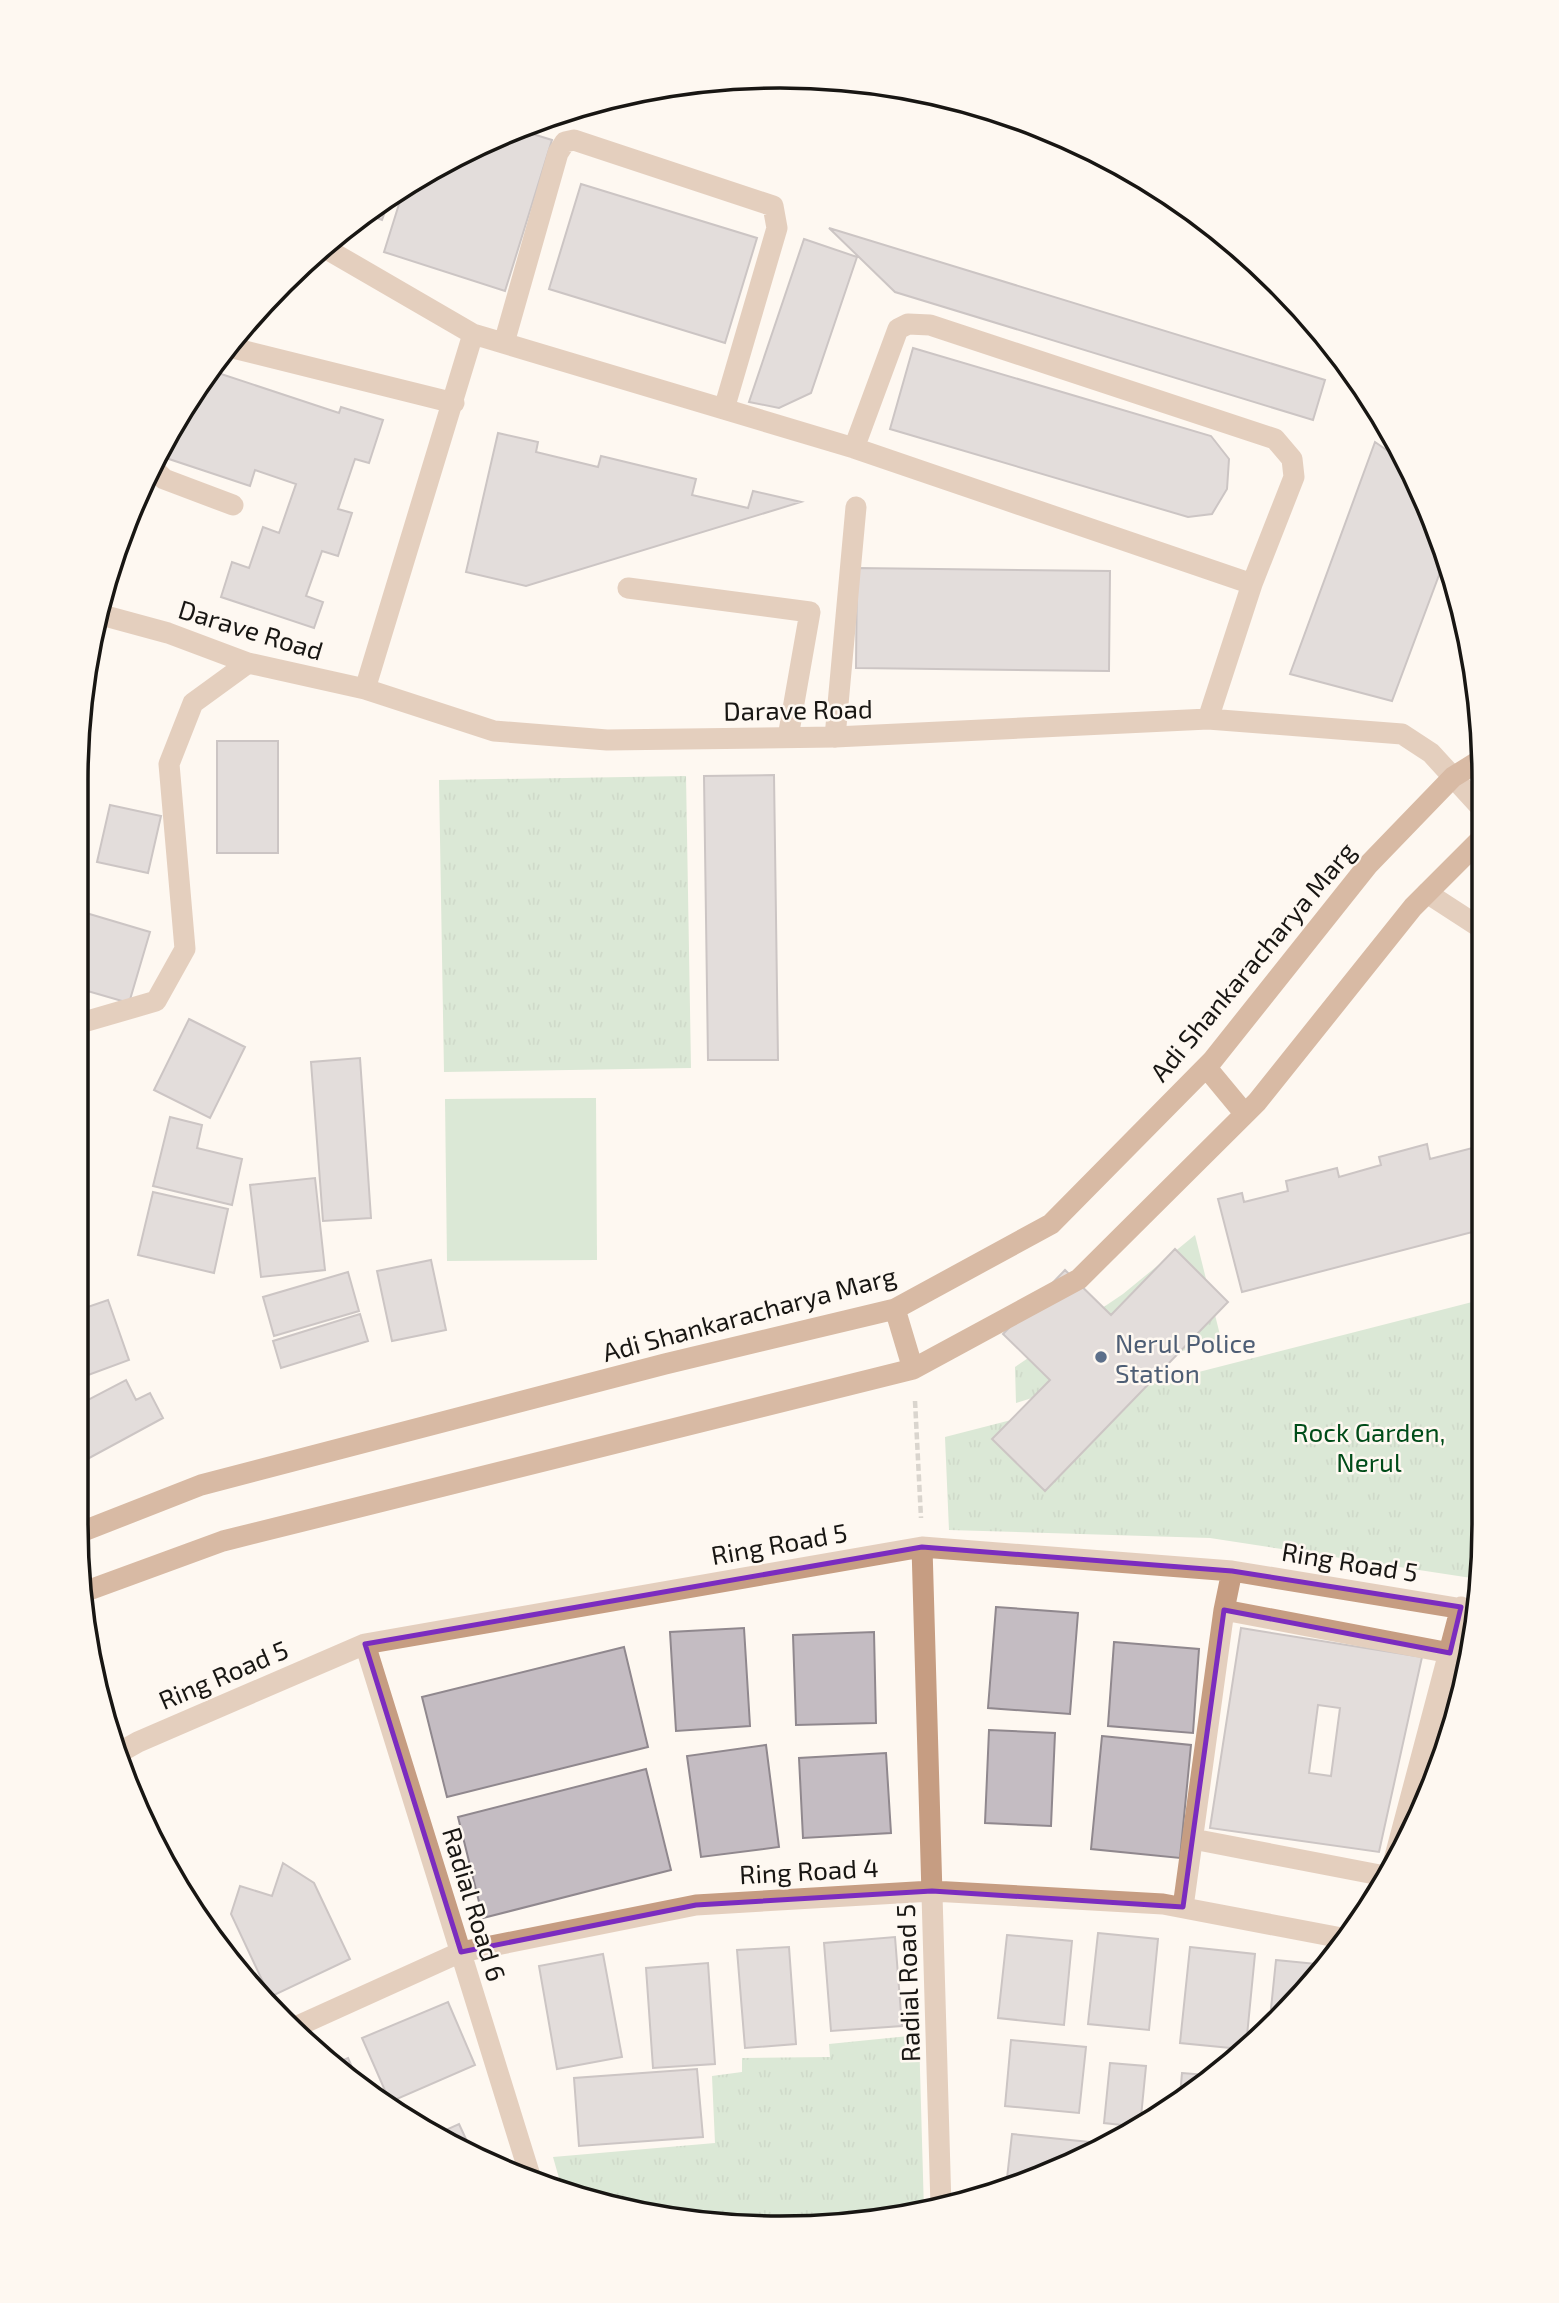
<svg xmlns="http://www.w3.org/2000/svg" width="1559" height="2303" viewBox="0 0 1559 2303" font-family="'Exo 2',sans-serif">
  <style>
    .grass { fill: url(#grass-tufts) }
    .pitch { fill: #b2d4b5 }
    .building { fill: #c4bcc2; stroke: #90888e; stroke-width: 2; fill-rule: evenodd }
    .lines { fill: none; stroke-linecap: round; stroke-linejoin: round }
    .path { stroke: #afaba5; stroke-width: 4.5; stroke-dasharray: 7 3.5; stroke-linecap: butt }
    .lane { stroke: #c69d82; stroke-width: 21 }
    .street { stroke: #c69d82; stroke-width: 21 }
    .secondary { stroke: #aa6f47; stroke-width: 21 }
    .marked { fill: none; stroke: #7b2cbf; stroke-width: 5; stroke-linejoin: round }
    .service-dot { fill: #5c6f8a; stroke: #fef8f1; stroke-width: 2.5 }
    .labels { text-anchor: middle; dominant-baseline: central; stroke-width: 5; stroke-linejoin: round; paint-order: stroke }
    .street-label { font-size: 26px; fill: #181613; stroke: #fef8f1 }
    .service-label { font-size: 26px; fill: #4e5e75; stroke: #fef8f1; text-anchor: start }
    .park-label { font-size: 26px; fill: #004c19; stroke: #fef8f1 }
    .rim { fill: none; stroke: #181613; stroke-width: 3.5 }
  </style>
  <defs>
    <pattern id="grass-tufts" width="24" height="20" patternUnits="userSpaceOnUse" patternTransform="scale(1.75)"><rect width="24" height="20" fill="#b2d4b5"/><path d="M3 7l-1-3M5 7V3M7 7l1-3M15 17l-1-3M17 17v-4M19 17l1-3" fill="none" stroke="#98b59b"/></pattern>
  </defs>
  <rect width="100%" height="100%" fill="#fef8f1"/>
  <!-- grass -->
  <path class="grass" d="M686,776L691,1068L444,1072L439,780Z
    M1195,1235L1221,1339L1016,1403L1015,1367L1123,1294Z
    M1484,1299V1523L1478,1579L1210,1538L949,1530L945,1437Z
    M919,2035L924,2212L733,2226L598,2204L563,2192L553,2157L715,2143L712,2076L742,2072V2058L830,2057L829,2044Z"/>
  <!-- pitch -->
  <path class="pitch" d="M596,1098L597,1260L447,1261L445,1099Z"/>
  <!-- building -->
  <path class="building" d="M513,128L552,140L505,291L384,252L405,185Z
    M581,184L757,238L725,343L549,289Z
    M392,192L382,220L364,213L388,194Z
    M829,228L1325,380L1313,420L895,292Z
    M804,239L857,257L811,393L779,408L749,402Z
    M913,348L1211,436L1229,459L1227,489L1212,514L1188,517L890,429Z
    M209,370L339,413L341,407L383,420L369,463L355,459L338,509L352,513L338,556L322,551L306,596L323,602L314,628L221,597L232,562L249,568L263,527L279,533L296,484L255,470L250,486L160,456L166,439Z
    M498,433L538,442L536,452L598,467L601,456L696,479L692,495L748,508L753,491L801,502L526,586L466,572Z
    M1392,439L1430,510L1445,559L1392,701L1290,674L1375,442L1388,451Z
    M857,568L1110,571L1109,671L856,668Z
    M217,741H278V853H217Z
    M774,775L778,1060H708L704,776Z
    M110,805L161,816L148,873L97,862Z
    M76,910L150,932L129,1003L77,988Z
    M189,1019L245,1047L210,1118L154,1090Z
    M360,1058L371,1218L323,1221L311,1062Z
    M170,1117L202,1125L197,1148L242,1159L232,1205L153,1186Z
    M1427,1144L1430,1159L1484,1145V1229L1242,1292L1218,1199L1242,1193L1244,1202L1288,1191L1286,1181L1337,1168L1339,1177L1381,1165L1379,1157Z
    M315,1178L325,1270L261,1277L250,1185Z
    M153,1192L228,1209L214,1273L138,1255Z
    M1175,1249L1228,1302L1045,1491L992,1439L1050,1380L1003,1334L1065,1270L1111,1315Z
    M431,1260L446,1330L392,1341L377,1271Z
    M348,1272L359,1311L274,1336L263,1297Z
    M108,1300L129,1360L80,1378L79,1310Z
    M360,1314L368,1341L281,1368L273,1341Z
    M126,1380L136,1400L150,1393L163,1418L80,1463V1404Z
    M996,1607L1078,1613L1070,1714L988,1708Z
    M744,1628L750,1726L676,1731L670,1632Z
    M1241,1628L1422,1657L1379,1852L1210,1828ZM1318,1705L1340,1708L1331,1776L1309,1773Z
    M874,1632L876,1723L796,1725L793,1635Z
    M1114,1642L1199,1649L1193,1733L1108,1726Z
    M624,1647L648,1747L447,1797L422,1697Z
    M989,1730L1055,1733L1051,1826L985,1823Z
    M1102,1736L1191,1745L1180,1858L1091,1849Z
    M766,1745L779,1847L701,1857L687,1756Z
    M886,1753L891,1833L803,1838L799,1758Z
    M646,1769L671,1870L483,1918L458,1817Z
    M283,1863L314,1883L350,1959L270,1997L231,1914L240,1886L272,1896Z
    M1098,1933L1158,1939L1149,2030L1088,2024Z
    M1007,1935L1072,1941L1064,2025L998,2018Z
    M895,1937L902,2026L831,2031L824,1943Z
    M789,1947L796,2044L745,2048L737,1950Z
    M1190,1947L1255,1954L1246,2046L1241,2049L1180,2043Z
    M603,1954L622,2057L557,2069L539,1966Z
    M1276,1960L1327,1965L1269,2028Z
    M708,1963L715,2064L653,2068L646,1968Z
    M448,2002L475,2065L390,2102L362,2038Z
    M1011,2040L1086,2047L1079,2113L1005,2106Z
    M348,2058L361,2088L332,2065Z
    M1110,2063L1146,2066L1140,2127L1104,2123Z
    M697,2069L703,2137L579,2146L574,2078Z
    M1182,2073L1207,2075L1180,2096Z
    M459,2124L472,2152L439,2133Z
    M1012,2134L1109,2144L1049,2174L1006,2187Z"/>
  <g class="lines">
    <!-- path -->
    <path class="path" d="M915,1401L921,1518"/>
    <!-- lane -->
    <path class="lane" d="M628,588L810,612L788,737
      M835,737L856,507"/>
    <!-- street -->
    <path class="street" d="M323,247L473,334L854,448L1252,584
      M504,343L558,153L565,142L574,140L773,206L777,228L724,409
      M225,346L454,403
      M854,448L898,329L908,324L930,325L1275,439L1292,459L1294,477L1252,584L1208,719
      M156,454L152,467L164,479L233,505
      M98,614L168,633L248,663L365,689L494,731L607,740L835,737L1208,719L1402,734L1431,753L1484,811
      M365,689L473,334
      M1427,893L1484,930
      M77,1024L156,1001L185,949L169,764L193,703L248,663
      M922,1547L941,2207
      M1224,1610L1232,1571
      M365,1644L532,2182
      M1446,1733L1473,1630
      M115,1755L138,1742L365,1644L922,1547L1232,1571L1475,1611
      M1193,1839L1385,1876
      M1393,1864L1461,1607
      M1183,1907L1224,1610L1450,1653
      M293,2028L461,1952L696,1905L932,1891L1163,1904L1347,1939"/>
    <!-- secondary -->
    <path class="secondary" d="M1206,1067L1245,1114
      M895,1309L913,1369
      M81,1532L201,1485L665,1364L895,1309L1051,1224L1212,1061L1368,865L1453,777L1482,759
      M81,1593L223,1541L913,1369L1079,1279L1257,1102L1413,907L1484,836"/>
  </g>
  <!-- marked area -->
  <path d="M0 0H1559V2303H0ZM922,1547L1232,1571L1461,1607L1450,1653L1224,1610L1183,1907L932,1891L696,1905L461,1952L365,1644Z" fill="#fef8f1" fill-opacity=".55" fill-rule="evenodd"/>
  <path class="marked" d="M922,1547L1232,1571L1461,1607L1450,1653L1224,1610L1183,1907L932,1891L696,1905L461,1952L365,1644Z"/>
  <!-- markers -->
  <circle class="service-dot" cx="1101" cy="1357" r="7"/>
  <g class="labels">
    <!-- street labels -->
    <g class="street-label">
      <text transform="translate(251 629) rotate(17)">Darave Road</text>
      <text transform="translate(798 709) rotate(-1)">Darave Road</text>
      <text transform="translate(1252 961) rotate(-50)">Adi Shankaracharya Marg</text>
      <text transform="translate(749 1313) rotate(-15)">Adi Shankaracharya Marg</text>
      <text transform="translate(779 1543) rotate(-10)">Ring Road 5</text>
      <text transform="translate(1350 1561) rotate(9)">Ring Road 5</text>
      <text transform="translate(223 1674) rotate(-23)">Ring Road 5</text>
      <text transform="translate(809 1870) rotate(-3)">Ring Road 4</text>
      <text transform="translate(475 1904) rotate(73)">Radial Road 6</text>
      <text transform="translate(907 1983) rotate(-92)">Radial Road 5</text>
    </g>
    <!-- service labels -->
    <g class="service-label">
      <text x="1115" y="1342">Nerul Police<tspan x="1115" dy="30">Station</tspan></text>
    </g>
    <!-- park labels -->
    <g class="park-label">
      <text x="1369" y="1431">Rock Garden,<tspan x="1369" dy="30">Nerul</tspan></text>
    </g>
  </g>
  <!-- crop -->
  <path d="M0 0H1559V2303H0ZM780 88H780A692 692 0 0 1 1472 780V1524A692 692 0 0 1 780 2216H780A692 692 0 0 1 88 1524V780A692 692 0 0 1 780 88Z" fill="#fef8f1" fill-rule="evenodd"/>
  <path class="rim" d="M780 88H780A692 692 0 0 1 1472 780V1524A692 692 0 0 1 780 2216H780A692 692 0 0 1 88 1524V780A692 692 0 0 1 780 88Z"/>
</svg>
